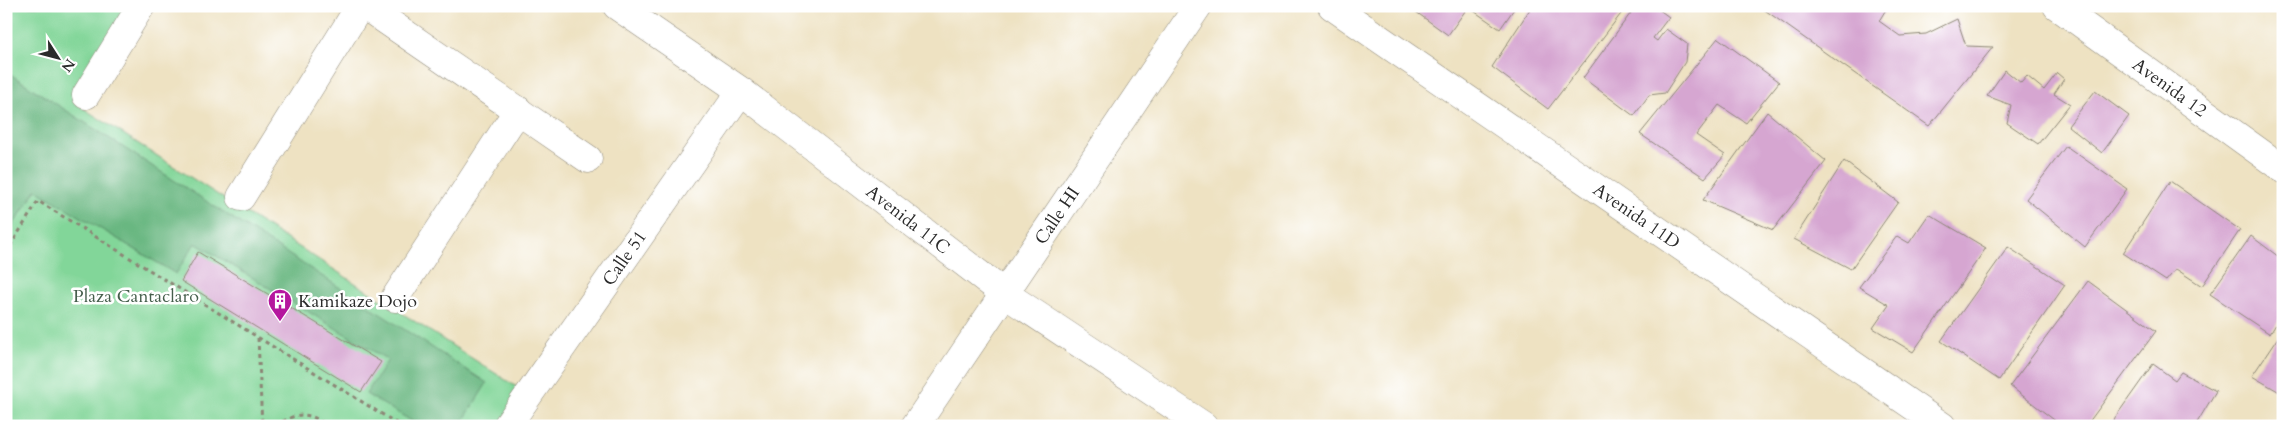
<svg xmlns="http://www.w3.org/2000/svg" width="2289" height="432" viewBox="0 0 2289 432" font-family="Cardo,serif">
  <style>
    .green { fill: #82d699; stroke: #568062 }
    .forest { fill: #69b781; stroke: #4a7156 }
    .building { fill: #d6a6d1 }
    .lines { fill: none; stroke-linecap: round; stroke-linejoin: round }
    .minor-casing { stroke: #8c8676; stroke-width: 29 }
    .path { stroke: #8c8676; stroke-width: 3; stroke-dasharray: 4 4; stroke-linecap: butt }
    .minor { stroke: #fff; stroke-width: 28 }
    .labels { text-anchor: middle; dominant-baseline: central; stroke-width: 5; stroke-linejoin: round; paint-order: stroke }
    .street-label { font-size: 18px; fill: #2b2b2b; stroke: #fff }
    .park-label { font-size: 18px; fill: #455e4c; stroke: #fff }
    .poi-label { font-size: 18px; fill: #2b2b2b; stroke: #fff; text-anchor: start }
  </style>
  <rect width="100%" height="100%" fill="#fff"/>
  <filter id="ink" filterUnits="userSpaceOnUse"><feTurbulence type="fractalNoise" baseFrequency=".02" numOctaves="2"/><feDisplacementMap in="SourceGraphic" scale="10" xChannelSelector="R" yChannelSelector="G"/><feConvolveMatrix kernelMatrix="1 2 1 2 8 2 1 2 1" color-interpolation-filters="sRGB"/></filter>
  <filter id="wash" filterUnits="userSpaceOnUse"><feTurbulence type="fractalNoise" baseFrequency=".0096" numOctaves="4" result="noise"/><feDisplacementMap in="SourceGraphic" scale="20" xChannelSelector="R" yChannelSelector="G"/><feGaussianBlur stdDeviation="1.12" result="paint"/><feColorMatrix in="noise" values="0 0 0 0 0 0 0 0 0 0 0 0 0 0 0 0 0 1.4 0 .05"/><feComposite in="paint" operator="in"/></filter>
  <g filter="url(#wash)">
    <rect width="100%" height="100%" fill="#eee2c2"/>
    <!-- green -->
    <path class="green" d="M6,6H133L72,101L523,391L499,426H6Z"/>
    <!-- forest -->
    <path class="forest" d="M10,74L487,383L460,426H420L366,394L388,360L195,243L176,274L36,190L6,236V81Z"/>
    <g id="blocks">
      <!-- building -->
      <path class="building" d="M1420,6H1516L1500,29L1468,7L1448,35L1416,12Z
        M1532,6H1627L1548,109L1492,67Z
        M1636,6H1654L1669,17L1653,38L1657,41L1666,29L1687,44L1685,62L1665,93L1649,95L1634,116L1583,78Z
        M1759,6H1888L1879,21L1900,36L1926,34L1957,19L1966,46L1993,47L1929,126Z
        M1718,38L1779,82L1746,123L1719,105L1696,135L1725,155L1705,178L1640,134Z
        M2005,70L2021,83L2027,76L2044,90L2057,73L2064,79L2054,94L2070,104L2038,144L2007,123L2011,105L1987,96Z
        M2095,91L2129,116L2102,153L2068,126Z
        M1767,112L1826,161L1773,230L1703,200Z
        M2066,146L2127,189L2085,247L2026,199Z
        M1844,161L1898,202L1851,269L1794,239Z
        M2170,181L2240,230L2202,286L2176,269L2166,281L2123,253Z
        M1929,214L1986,248L1913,352L1873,328L1889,305L1859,287L1897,236L1909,243Z
        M2251,236L2283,260V313L2270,334L2210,294Z
        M2008,247L2065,285L1999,380L1941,341Z
        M198,252L381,362L361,392L181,281Z
        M2088,281L2156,331L2086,426H2062L2010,386Z
        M2283,330V394L2252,376Z
        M2153,364L2175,380L2181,372L2216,391L2195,426H2109Z"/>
    </g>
  </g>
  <g filter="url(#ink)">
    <use href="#blocks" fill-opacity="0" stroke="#8c8676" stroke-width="1"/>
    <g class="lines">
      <defs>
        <g id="minor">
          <path d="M365,6L588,159"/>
          <path id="s1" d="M617,6L741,91L1005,294L1204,426"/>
          <path id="s2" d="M1332,6L1942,426"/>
          <path id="s3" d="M2057,6L2283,169"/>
          <path d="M86,95L141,6"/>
          <path d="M241,197L360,6"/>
          <path d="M395,298L518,110"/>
          <path id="s4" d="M507,426L741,91"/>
          <path id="s5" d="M915,426L1198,6"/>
        </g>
      </defs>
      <!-- minor casing -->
      <use href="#minor" class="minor-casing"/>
      <!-- path -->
      <path class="path" d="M6,253L38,201L401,426
        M258,338L262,426
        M276,426C294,413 308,410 327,426"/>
      <!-- minor -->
      <use href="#minor" class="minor"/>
    </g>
  </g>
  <!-- icons -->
  <defs>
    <symbol id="building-pin" viewBox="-11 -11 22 30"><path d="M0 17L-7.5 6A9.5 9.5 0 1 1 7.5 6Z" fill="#b5179e" stroke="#fff"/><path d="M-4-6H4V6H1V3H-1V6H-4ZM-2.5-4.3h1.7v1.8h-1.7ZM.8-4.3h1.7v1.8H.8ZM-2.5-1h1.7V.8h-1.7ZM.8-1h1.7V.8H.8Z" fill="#fff"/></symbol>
  </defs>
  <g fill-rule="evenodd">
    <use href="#building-pin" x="266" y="287" width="28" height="38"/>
  </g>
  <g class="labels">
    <!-- street labels -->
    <g class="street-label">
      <text stroke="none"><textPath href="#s3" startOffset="139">Avenida 12</textPath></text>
      <text stroke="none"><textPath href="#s5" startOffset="254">Calle HI</textPath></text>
      <text stroke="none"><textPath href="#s2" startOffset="370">Avenida 11D</textPath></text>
      <text stroke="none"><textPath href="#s1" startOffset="361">Avenida 11C</textPath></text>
      <text stroke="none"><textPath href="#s4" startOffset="205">Calle 51</textPath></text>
    </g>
    <!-- park labels -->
    <g class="park-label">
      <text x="136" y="296">Plaza Cantaclaro</text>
    </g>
    <!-- poi labels -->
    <g class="poi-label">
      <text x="298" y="301">Kamikaze Dojo</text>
    </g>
  </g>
  <!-- margin -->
  <rect width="2289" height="432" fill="none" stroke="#fff" stroke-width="25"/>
  <!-- north arrow -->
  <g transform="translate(58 58) rotate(126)" stroke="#ffffff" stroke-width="4" paint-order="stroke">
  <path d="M0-4L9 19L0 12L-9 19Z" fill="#2b2b2b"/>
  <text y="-8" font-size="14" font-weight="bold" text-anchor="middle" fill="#2b2b2b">N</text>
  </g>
</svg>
